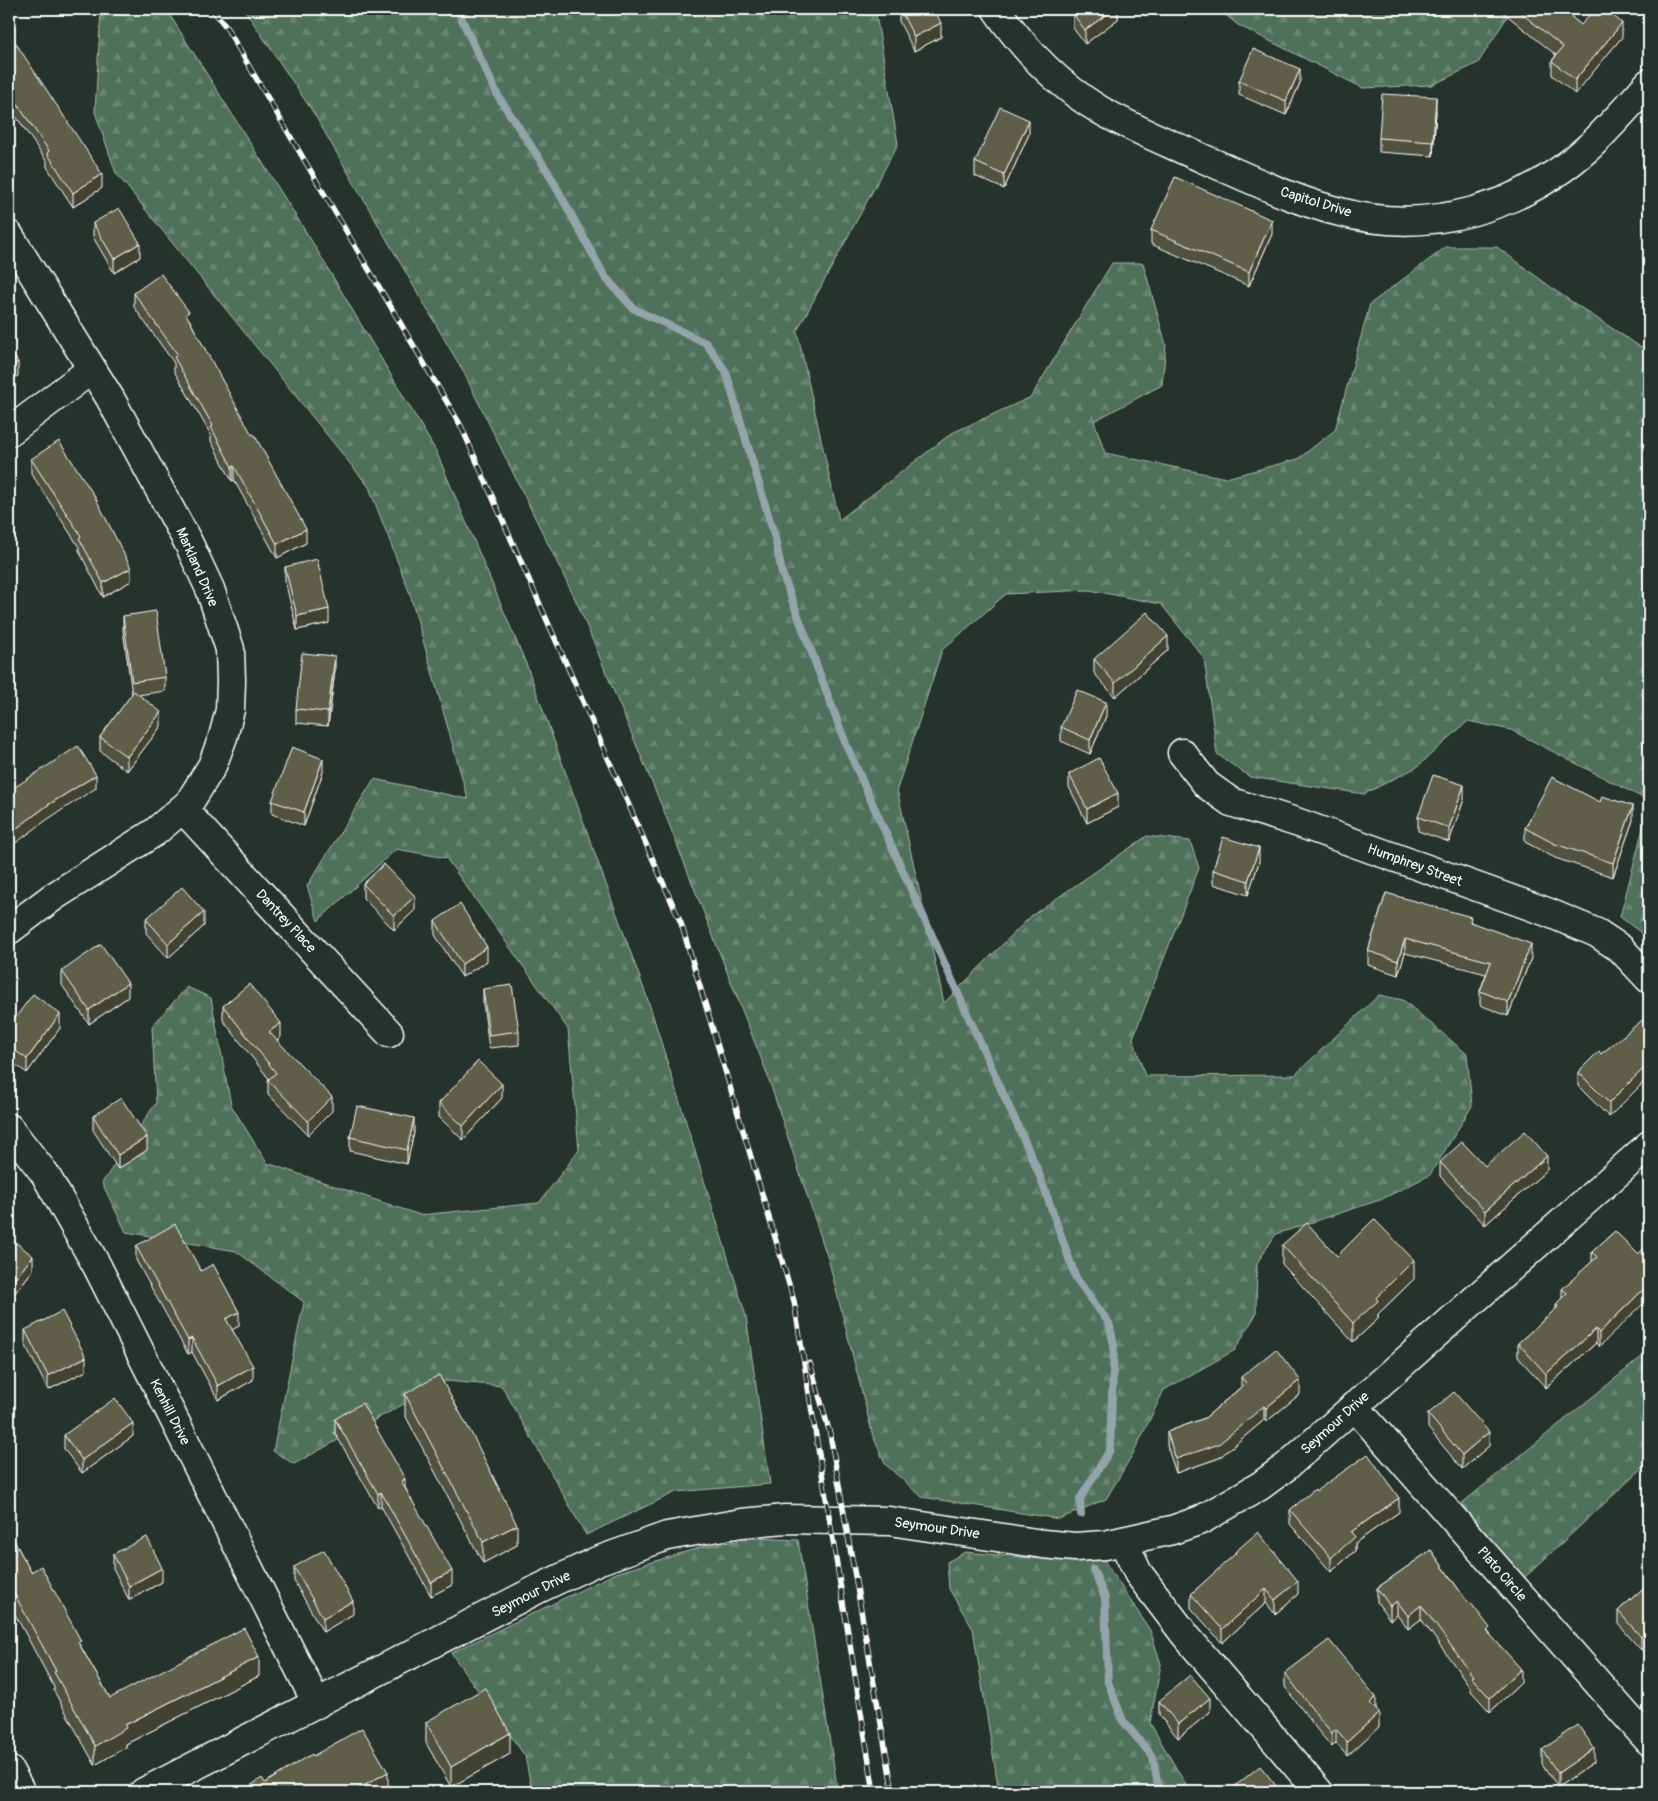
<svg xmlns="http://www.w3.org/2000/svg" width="1658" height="1801" viewBox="0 0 1658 1801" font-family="Pangolin,sans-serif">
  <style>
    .forest { fill: url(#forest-firs); stroke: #a7b8ad }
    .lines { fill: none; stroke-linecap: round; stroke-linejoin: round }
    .stream { stroke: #93a4aa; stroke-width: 8 }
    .street-casing { stroke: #fff; stroke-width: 31 }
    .secondary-casing { stroke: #fff; stroke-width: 31 }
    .street { stroke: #26332d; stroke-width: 28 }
    .secondary { stroke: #26332d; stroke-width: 28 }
    .rail-casing { stroke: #fff; stroke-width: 5.5 }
    .rail { stroke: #26332d; stroke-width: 4; stroke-dasharray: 11; stroke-linecap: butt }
    .wall { fill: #51513f; stroke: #fff }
    .shaded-wall { fill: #424233; stroke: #fff }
    .building { fill: #5e5e49; stroke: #fff }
    .labels { text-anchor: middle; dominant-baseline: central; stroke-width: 4; stroke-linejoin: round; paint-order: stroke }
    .street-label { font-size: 14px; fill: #fff; stroke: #26332d }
  </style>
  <defs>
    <pattern id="forest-firs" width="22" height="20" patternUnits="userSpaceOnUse" patternTransform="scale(1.25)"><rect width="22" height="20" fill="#4f715b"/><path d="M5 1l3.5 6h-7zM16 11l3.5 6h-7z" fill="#698674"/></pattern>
  </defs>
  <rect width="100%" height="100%" fill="#26332d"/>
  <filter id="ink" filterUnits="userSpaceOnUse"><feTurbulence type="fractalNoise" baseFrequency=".02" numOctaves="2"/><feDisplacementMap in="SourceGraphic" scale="10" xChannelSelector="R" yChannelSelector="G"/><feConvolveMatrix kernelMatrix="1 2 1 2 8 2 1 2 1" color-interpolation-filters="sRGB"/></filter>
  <g filter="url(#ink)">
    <!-- forest -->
    <path class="forest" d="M101,9H166L311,240L436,451L527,666L649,1003L746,1316L770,1484L676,1492L586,1535L502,1386L446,1381L294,1464L273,1451L304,1302L236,1251L126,1232L102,1183L156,1103L152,1026L187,987L211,998L231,1105L267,1163L420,1215L539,1203L579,1150L568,1029L446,858L396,849L318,921L307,886L374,779L468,799L410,594L369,487L116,173L95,112Z
      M244,9H875L898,144L797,331L839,520L952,433L1031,397L1112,263H1143L1166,345L1162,385L1094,421L1105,453L1226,478L1298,459L1335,430L1370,304L1446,247H1497L1560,294L1639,346L1649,348V801L1511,730L1468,721L1417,767L1364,794L1250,777L1217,754L1204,658L1161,604L1089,590L1006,594L942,650L897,789L944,1003L1031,916L1147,836L1190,841L1199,868L1133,1038L1145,1076L1295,1075L1379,995L1403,1000L1467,1054L1472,1106L1430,1175L1380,1200L1276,1234L1257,1263L1256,1314L1235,1350L1164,1390L1134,1452L1106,1499L1059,1519L922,1497L885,1464L873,1436L829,1262L766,1071L665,814L578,605L464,373L313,112Z
      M1218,9H1512L1478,63L1432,85L1363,88L1238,25Z
      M1649,805V937L1648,938L1620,917Z
      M1649,1351V1462L1523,1579L1461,1504Z
      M754,1538L798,1540L838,1792H532L525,1756L451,1653L616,1573L702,1547Z
      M965,1552L1046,1559H1103L1150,1630L1161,1664L1150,1723L1190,1792H999L973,1629L949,1589L947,1562Z"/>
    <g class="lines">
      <!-- stream -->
      <path class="stream" d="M457,9L498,96L548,172L605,277L634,309L706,343L726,372L775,538L782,573L847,747L1038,1171L1076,1278L1109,1323L1114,1345L1110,1450L1080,1499L1081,1514
        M1093,1569L1105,1598L1108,1682L1123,1721L1153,1757L1159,1792"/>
      <defs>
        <path id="street" d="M996,9C1023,48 1058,85 1100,110C1133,129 1169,143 1204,159C1249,178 1292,200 1340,212C1428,236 1522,208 1589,147C1610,127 1630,104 1649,83
          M9,235L110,398L189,544L210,589L230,649L231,681L230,710L223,737L212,766L189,803L155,832L53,897L9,930
          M9,432L92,369
          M1182,753L1207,785L1231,802L1296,822L1547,912L1597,933L1621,949L1649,979
          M183,809L389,1033
          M9,1128L45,1174L97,1266L317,1704
          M1354,1406L1649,1741
          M1123,1541L1138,1573L1186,1636L1319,1792
          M9,1770L21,1792"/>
        <path id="secondary" d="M144,1792L540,1588L597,1561L667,1536L742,1523L785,1519L889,1521L1043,1544L1075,1547L1105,1545L1172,1530L1201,1520L1260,1486L1287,1466L1649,1145"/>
      </defs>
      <!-- street casing -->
      <use href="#street" class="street-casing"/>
      <!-- secondary casing -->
      <use href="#secondary" class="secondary-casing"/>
      <!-- street -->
      <use href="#street" class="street"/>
      <!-- secondary -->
      <use href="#secondary" class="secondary"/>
      <defs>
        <path id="rail" d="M212,9L226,27L461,426L681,923L794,1301L874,1792
          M810,1363L830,1434L893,1792"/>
      </defs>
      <!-- rail casing -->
      <use href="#rail" class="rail-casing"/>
      <!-- rail -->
      <use href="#rail" class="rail"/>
    </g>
    <!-- wall -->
    <path class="wall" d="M899,9H934L941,37L914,51L899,21Z
      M1074,9H1118V19L1085,44L1073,28V14L1076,11Z
      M1499,9H1562L1581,25L1622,37L1575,94L1552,75V61L1556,55Z
      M9,33L102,188L73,207L47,167V162L9,106Z
      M1239,81L1300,83L1286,115L1239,95Z
      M1436,111L1433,156L1379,152V138Z
      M1029,134L1004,189L975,176V162Z
      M93,223L140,257L114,273L93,237Z
      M1151,230L1272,234L1249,286L1151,244Z
      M134,293L189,319L306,543L277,558L234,480L232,481L211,441V435L174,371V363L134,307Z
      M31,459L131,581L103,597L79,551V547L31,473Z
      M285,567L329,623L297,630L285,581Z
      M123,616L165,677V691L138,695L161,726L127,771L100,751V737L132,694L123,630Z
      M1168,650L1115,697L1094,673V659Z
      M335,670L328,726L296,723V709Z
      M1106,716L1090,754L1061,741V727Z
      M323,772L304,826L272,814V801Z
      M1069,774L1118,807L1087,823L1069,787Z
      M1464,799L1449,842L1418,831V817Z
      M1633,820L1613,877L1555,858L1525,842V828Z
      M1259,862L1248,895L1213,884V870Z
      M363,884L415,910L394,930L363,898Z
      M1386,893L1471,922L1531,958L1508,1016L1480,1005V991L1486,974L1405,953L1398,975L1368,965V951Z
      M146,919L204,926L168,958L146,933Z
      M435,921L487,961L462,977L435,935Z
      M62,971L128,997L89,1024L62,985Z
      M483,989L519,1031V1045L489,1048L483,1003Z
      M223,1006L281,1037L277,1040L332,1111L308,1135L268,1094V1080L269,1079L223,1020Z
      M1649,1020V1081L1647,1079L1609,1117L1578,1086V1072L1601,1054Z
      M9,1026L60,1028L27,1073L9,1060Z
      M502,1098L463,1140L439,1117V1103Z
      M93,1116L147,1150L118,1169L93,1130Z
      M414,1132L407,1164L350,1151V1137Z
      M1440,1162L1485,1166L1547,1170L1485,1225L1440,1176Z
      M1615,1231L1599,1347L1596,1343L1546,1388L1518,1357V1343L1556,1309V1304L1562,1298V1289L1592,1262V1252Z
      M9,1237L33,1270L14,1294L9,1290Z
      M1282,1245L1337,1256L1414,1279L1378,1314V1319L1353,1342L1282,1264Z
      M136,1246L201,1271L239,1326L232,1329L253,1380L218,1400L192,1352L188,1354L136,1260Z
      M25,1330L86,1371L48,1390L25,1344Z
      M1241,1377L1300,1394L1266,1422L1264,1420L1219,1458L1176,1473L1167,1446V1432L1205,1418L1241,1387Z
      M405,1394L517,1545L483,1563L405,1415Z
      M1428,1414L1489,1446L1462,1469L1428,1428Z
      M335,1419L405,1487L452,1585L431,1596L381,1506L378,1508L335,1433Z
      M64,1435L133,1436L82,1473L64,1449Z
      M1316,1491L1399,1512L1355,1543V1551L1331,1572L1290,1524V1510Z
      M9,1531L31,1572L81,1647L110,1698L259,1676L126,1744V1747L95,1765L54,1691V1687L9,1603Z
      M1431,1550L1490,1634L1521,1683L1490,1712L1471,1691V1688L1421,1619L1408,1629L1397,1615L1390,1620L1377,1602V1588Z
      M1235,1552L1298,1594L1275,1614L1266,1603L1222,1643L1191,1608V1594L1235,1555Z
      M113,1554L162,1582L129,1600L113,1568Z
      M294,1567L353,1614L323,1632L294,1581Z
      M1649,1583V1654L1644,1648L1641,1650L1618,1624V1611Z
      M1285,1673L1376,1709L1379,1727L1347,1756L1336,1743L1332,1747L1319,1732L1285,1687Z
      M1159,1701L1210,1712L1178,1738L1159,1715Z
      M426,1722L510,1754L451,1787L426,1743Z
      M1542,1750L1594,1762L1558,1787L1542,1764Z
      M1234,1787L1278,1792H1234Z"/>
    <!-- shaded-wall -->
    <path class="shaded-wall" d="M1114,9H1118V19L1085,44V30Z
      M941,23V37L914,51V37Z
      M1622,23V37L1575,94V80Z
      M1300,69V83L1286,115V101Z
      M1436,97V111L1433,156V142Z
      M1029,120V134L1004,189V175Z
      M102,174V188L73,207V193Z
      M1272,220V234L1249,286V272Z
      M140,243V257L114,273V259Z
      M18,362V376L9,381V368Z
      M234,466V480L232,481V467Z
      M306,529V543L277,558V544Z
      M131,568V581L103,597V583Z
      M329,609V623L297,630V616Z
      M1168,636V650L1115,697V683Z
      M335,656V670L328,726V712Z
      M1106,702V716L1090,754V740Z
      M161,712V726L127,771V757Z
      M323,759V772L304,826V812Z
      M96,775V788L48,819L9,848V834L48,805Z
      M1464,785V799L1449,842V828Z
      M1118,793V807L1087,823V809Z
      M1633,806V820L1613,877V863Z
      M1259,848V862L1248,895V881Z
      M415,896V910L394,930V916Z
      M204,912V926L168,958V944Z
      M1405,939V953L1398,975V961Z
      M1531,944V958L1508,1016V1002Z
      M487,947V961L462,977V964Z
      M128,983V997L89,1024V1010Z
      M60,1014V1028L27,1073V1059Z
      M281,1023V1037L269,1046V1032Z
      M1647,1065V1079L1609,1117V1103Z
      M502,1084V1098L463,1140V1126Z
      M332,1097V1111L308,1135V1121Z
      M414,1118V1132L407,1164V1150Z
      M147,1137V1150L118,1169V1155Z
      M1547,1156V1170L1485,1225V1211Z
      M33,1256V1270L14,1294V1280Z
      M1414,1260V1279L1378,1314V1319L1353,1342V1323L1376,1298Z
      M1649,1284V1298L1599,1347V1333Z
      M239,1312V1326L226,1333V1319Z
      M1596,1329V1343L1546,1388V1374Z
      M192,1338V1352L188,1354V1340Z
      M86,1357V1371L48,1390V1376Z
      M253,1366V1380L218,1400V1386Z
      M1300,1380V1394L1266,1422V1408Z
      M1264,1406V1420L1219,1458L1176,1473V1459Z
      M133,1423V1436L82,1473V1460Z
      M1489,1432V1446L1462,1469V1455Z
      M405,1479V1493L401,1481Z
      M381,1492V1506L378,1508V1494Z
      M1399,1498V1512L1355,1543V1551L1331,1572V1558L1351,1532Z
      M517,1525V1545L483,1563V1542Z
      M162,1568V1582L129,1600V1586Z
      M452,1571V1585L431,1596V1582Z
      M1298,1581V1594L1275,1614V1600Z
      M1266,1589V1603L1222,1643V1629Z
      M353,1601V1614L323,1632V1618Z
      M1397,1601V1615L1390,1620V1606Z
      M1421,1605V1619L1408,1629V1616Z
      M1644,1634V1648L1641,1650V1637Z
      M259,1657V1676L126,1744V1747L95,1765V1746L125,1725Z
      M1521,1669V1683L1490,1712V1698Z
      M1376,1697V1711L1370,1703Z
      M1210,1698V1712L1178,1738V1724Z
      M1379,1713V1727L1347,1756V1742Z
      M1336,1729V1743L1332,1747V1733Z
      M510,1733V1754L451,1787V1767Z
      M1594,1748V1762L1558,1787V1773Z
      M388,1772V1786L378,1792H353Z"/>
    <!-- building -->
    <path class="building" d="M900,9H934L941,23L914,37Z
      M1079,9H1114L1085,30L1073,14Z
      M1516,9H1562L1581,25L1594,9H1605L1622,23L1575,80L1552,61L1563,47Z
      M9,33L102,174L73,193L47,153L49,151L9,92Z
      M1253,49L1300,69L1286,101L1239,81Z
      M1382,94L1436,97L1433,142L1379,138Z
      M1000,107L1029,120L1004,175L975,162Z
      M1175,177L1272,220L1249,272L1151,230Z
      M119,208L140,243L114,259L93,223Z
      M161,274L189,312L186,314L252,435L254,434L306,529L277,544L234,466L232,467L211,427L213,426L174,357L178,355L134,293Z
      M9,348L18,362L9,368Z
      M59,441L95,497L131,568L103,583L79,538L81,536L31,459Z
      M317,559L329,609L297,616L285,567Z
      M156,611L165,677L132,682L123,616Z
      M1147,612L1168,636L1115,683L1094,659Z
      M302,653L335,656L328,712L296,709Z
      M1077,690L1106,702L1090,740L1061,727Z
      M134,691L161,712L127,757L100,737Z
      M78,746L96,775L48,805L9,834V791Z
      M292,747L323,759L304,812L272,801Z
      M1099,758L1118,793L1087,809L1069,774Z
      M1433,775L1464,785L1449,828L1418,817Z
      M1552,777L1600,802L1602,796L1633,806L1613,863L1555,844L1525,828Z
      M1223,837L1259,848L1248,881L1213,870Z
      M384,864L415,896L394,916L363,884Z
      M182,887L204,912L168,944L146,919Z
      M1386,893L1471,917L1470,922L1531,944L1508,1002L1480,991L1491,962L1405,939L1398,961L1368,951Z
      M460,904L487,947L462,964L435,921Z
      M101,944L128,983L89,1010L62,971Z
      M249,984L281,1023L269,1032L332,1097L308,1121L268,1080L276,1073L223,1006Z
      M512,985L519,1031L489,1035L483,989Z
      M33,994L60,1014L27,1059L9,1046V1026Z
      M1646,1017L1649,1020V1067L1647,1065L1609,1103L1578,1072L1599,1051L1601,1054Z
      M478,1061L502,1084L463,1126L439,1103Z
      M121,1098L147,1137L118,1155L93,1116Z
      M357,1106L414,1118L407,1150L350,1137Z
      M1525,1131L1547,1156L1485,1211L1440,1162L1462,1142L1485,1166Z
      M1374,1219L1414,1260L1376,1298L1378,1301L1353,1323L1282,1245L1307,1223L1337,1256Z
      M175,1224L201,1271L213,1264L239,1312L226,1319L253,1366L218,1386L192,1338L188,1340L136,1246Z
      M1615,1231L1638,1254L1649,1244V1284L1599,1333L1596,1329L1546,1374L1518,1343L1558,1307L1556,1304L1567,1293L1562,1289L1597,1257L1592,1252Z
      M9,1237L33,1256L14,1280L9,1276Z
      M62,1311L86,1357L48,1376L25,1330Z
      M1276,1349L1300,1380L1266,1408L1264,1406L1219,1444L1176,1459L1167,1432L1205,1418L1246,1383L1241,1377Z
      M439,1375L474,1438L517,1525L483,1542L405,1394Z
      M1454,1392L1489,1432L1462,1455L1428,1414Z
      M115,1398L133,1423L82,1460L64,1435Z
      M362,1403L405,1479L401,1481L452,1571L431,1582L381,1492L378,1494L335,1419Z
      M1368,1454L1399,1498L1351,1532L1355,1537L1331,1558L1290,1510L1315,1489L1316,1491Z
      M9,1531L31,1572L41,1566L81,1641L78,1642L110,1698L244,1628L259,1657L125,1725L126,1728L95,1746L54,1672L56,1671L9,1584Z
      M1258,1532L1298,1581L1275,1600L1266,1589L1222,1629L1191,1594L1236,1553L1235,1552Z
      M147,1537L162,1568L129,1586L113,1554Z
      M324,1550L353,1601L323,1618L294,1567Z
      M1431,1550L1468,1603L1470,1602L1490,1628L1487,1631L1521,1669L1490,1698L1471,1677L1473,1676L1421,1605L1408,1616L1397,1601L1390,1606L1377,1588Z
      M1649,1583V1640L1644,1634L1641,1637L1618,1611Z
      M1329,1640L1376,1697L1370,1703L1379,1713L1347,1742L1336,1729L1332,1733L1319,1718L1285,1673Z
      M1190,1675L1210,1698L1178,1724L1159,1701Z
      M485,1688L510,1733L451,1767L426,1722Z
      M1578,1725L1594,1748L1558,1773L1542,1750Z
      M362,1728L388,1772L353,1792H241L262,1778L265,1783L312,1754L313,1756Z
      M1260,1766L1278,1788L1273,1792H1239L1234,1787Z"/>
  </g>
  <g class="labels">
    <!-- street labels -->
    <g class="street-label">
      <text transform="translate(1316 202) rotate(17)">Capitol Drive</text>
      <text transform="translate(197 567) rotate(66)">Markland Drive</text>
      <text transform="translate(1415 865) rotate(20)">Humphrey Street</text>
      <text transform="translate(286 921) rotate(47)">Dantrey Place</text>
      <text transform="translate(170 1412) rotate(63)">Kenhill Drive</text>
      <text transform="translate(1335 1423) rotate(-42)">Seymour Drive</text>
      <text transform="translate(937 1528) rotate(8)">Seymour Drive</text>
      <text transform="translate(1502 1574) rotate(49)">Plato Circle</text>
      <text transform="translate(531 1594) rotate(-27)">Seymour Drive</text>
    </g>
  </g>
  <!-- margin -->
  <rect width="1658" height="1801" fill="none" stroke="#26332d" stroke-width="30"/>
  <rect x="15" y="15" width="1628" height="1771" fill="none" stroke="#fff" stroke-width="2" filter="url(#ink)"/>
</svg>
